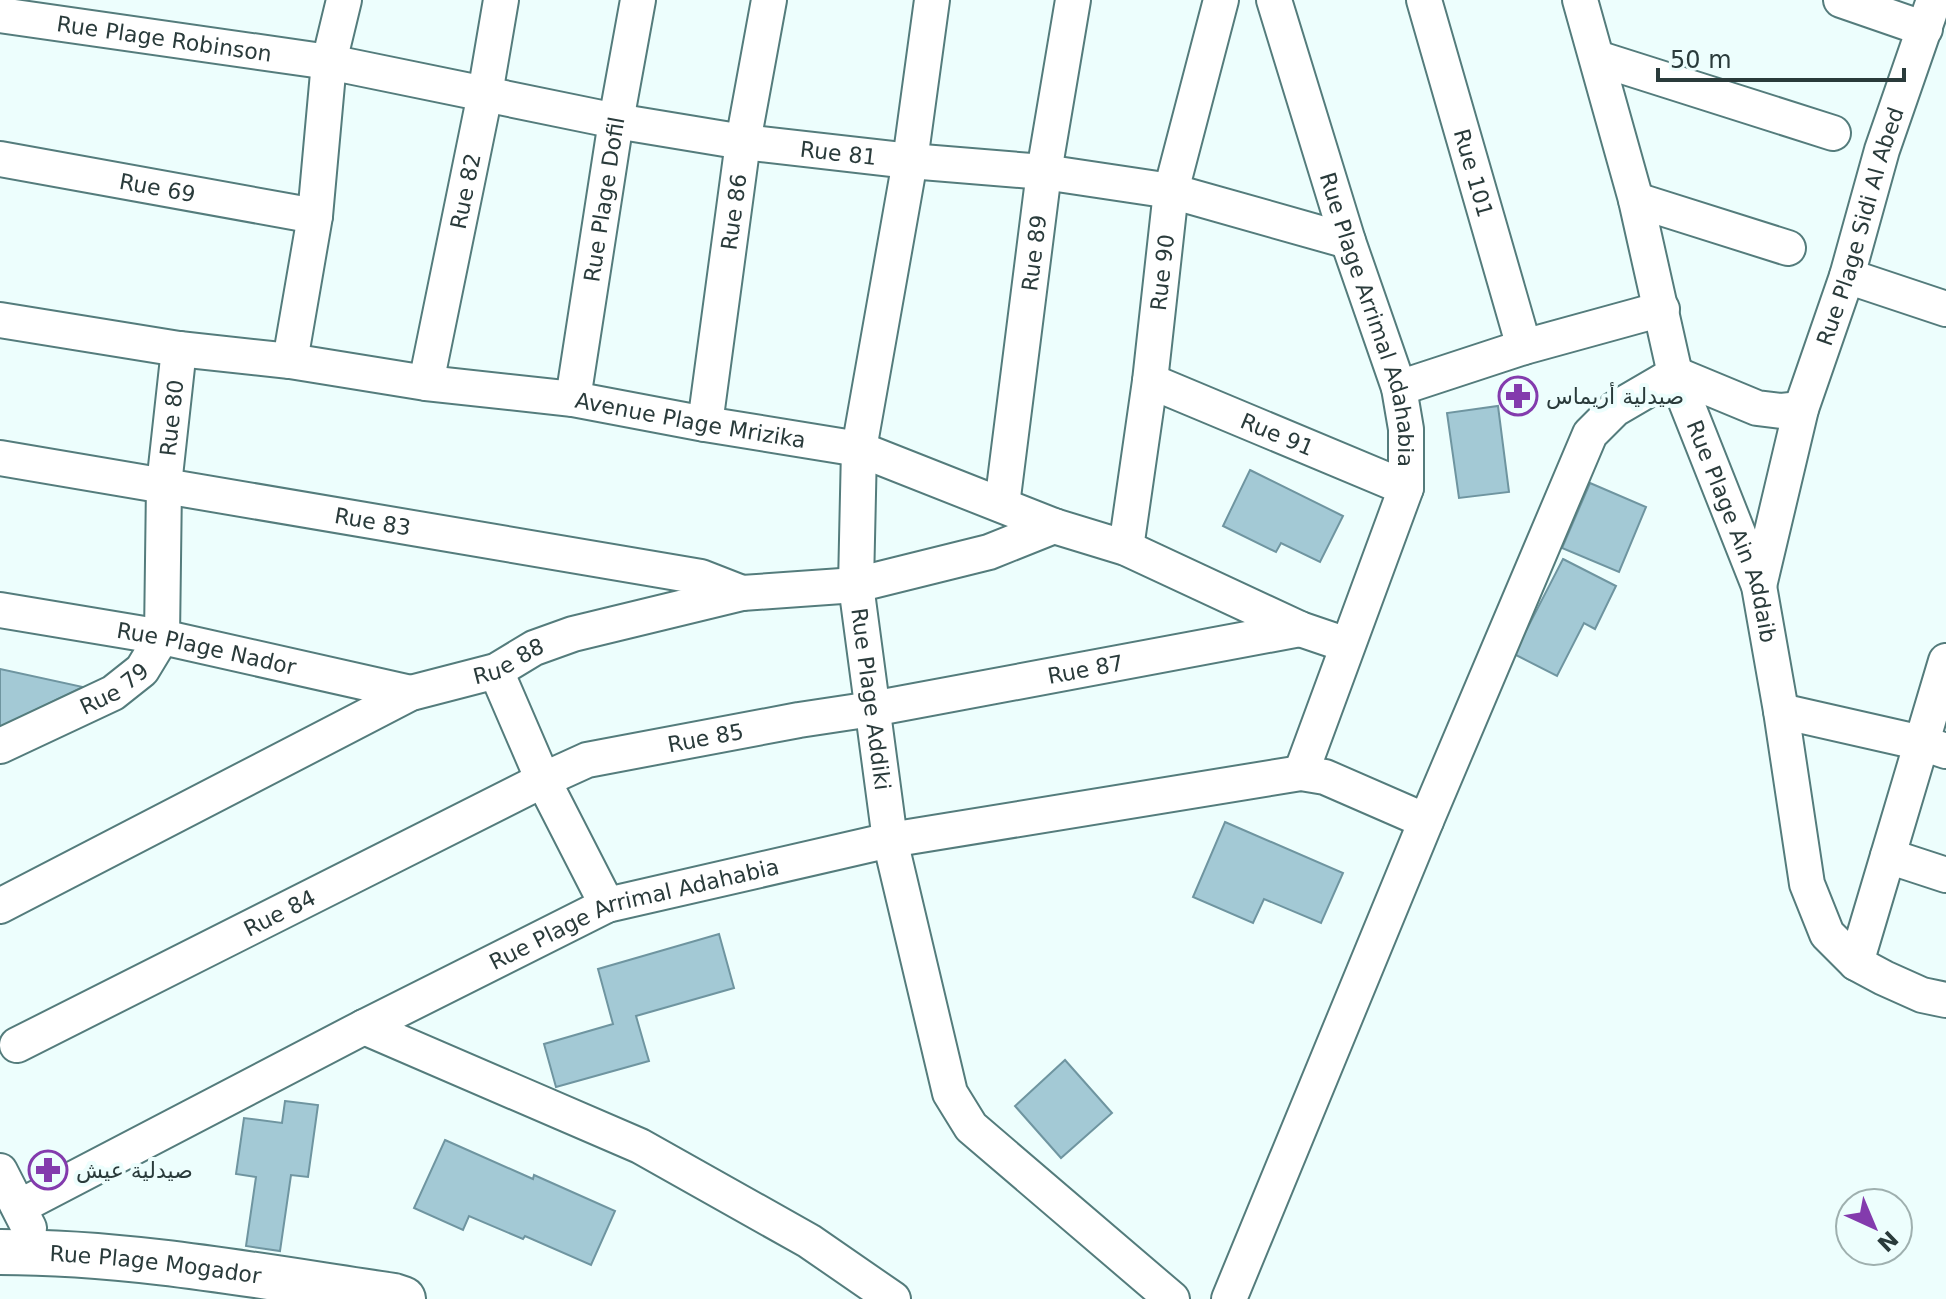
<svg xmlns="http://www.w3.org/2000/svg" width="1946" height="1299" viewBox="0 0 1946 1299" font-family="'DejaVu Sans','Noto Sans Arabic',sans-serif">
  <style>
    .building { fill: #a3c9d5; stroke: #6f95a0; stroke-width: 2 }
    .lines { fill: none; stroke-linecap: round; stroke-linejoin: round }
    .minor-casing { stroke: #547c7c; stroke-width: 38 }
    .trunk-casing { stroke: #547c7c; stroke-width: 48 }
    .minor { stroke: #fff; stroke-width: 34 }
    .trunk { stroke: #fff; stroke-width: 44 }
    .labels { text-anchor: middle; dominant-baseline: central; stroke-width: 8; stroke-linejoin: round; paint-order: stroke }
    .street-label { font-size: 22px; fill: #2a3b3b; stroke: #edfefd }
    .poi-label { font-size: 22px; fill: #2a3b3b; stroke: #edfefd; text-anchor: start }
  </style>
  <rect width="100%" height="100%" fill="#edfefd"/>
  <!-- building -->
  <path class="building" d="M1498,406L1509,492L1459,498L1447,413Z
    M1250,470L1343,516L1320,562L1281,543L1276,552L1223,526Z
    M1590,483L1646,507L1619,572L1562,548Z
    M1563,559L1616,586L1595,629L1584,623L1557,676L1514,654Z
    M0,669L83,687L0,727Z
    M1225,822L1343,873L1321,923L1264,899L1253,923L1193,897Z
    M719,934L734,988L636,1016L649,1061L556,1087L544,1044L613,1024L598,969Z
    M1065,1060L1112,1113L1061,1158L1015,1106Z
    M285,1101L318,1105L308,1177L291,1175L280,1251L246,1246L256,1177L236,1174L244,1118L282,1123Z
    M445,1140L533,1179L534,1175L615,1211L591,1265L525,1236L523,1239L469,1216L463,1230L414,1208Z"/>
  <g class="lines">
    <defs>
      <g id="minor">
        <path id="s1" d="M932,0L910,161L859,449L856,585L890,840L950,1093L971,1127L1172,1299"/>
        <path id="s2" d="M1274,0L1348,241L1399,388L1406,429V488L1301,773"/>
        <path id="s3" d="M1424,0L1524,347"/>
        <path id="s4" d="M1580,0L1636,200L1675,374L1759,586L1781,711L1807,884L1827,934L1856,963L1884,978L1922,995L1946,1000"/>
        <path d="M1841,0L1925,29"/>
        <path id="s5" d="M0,15L329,62L616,121L743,142L910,161L1044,172L1171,191L1348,241"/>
        <path d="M1597,58L1833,133"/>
        <path id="s6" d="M0,159L315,216"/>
        <path d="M1636,200L1788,248"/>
        <path d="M1847,276L1946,309"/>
        <path id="s7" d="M0,320L179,349L290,361L426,383L573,399L705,424L859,449L1054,526L1126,548L1300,629L1347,645"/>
        <path d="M290,361L315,216L329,62L344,0"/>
        <path id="s8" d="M1150,381L1406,488"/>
        <path id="s9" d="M426,383L485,94L501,0"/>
        <path d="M1399,388L1524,347L1662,309"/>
        <path id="s10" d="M573,399L616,121L638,0"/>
        <path id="s11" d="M705,424L743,142L769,0"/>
        <path id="s12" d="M0,458L701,577L742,593"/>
        <path id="s13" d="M1002,505L1044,172L1073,0"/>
        <path id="s14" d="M1126,548L1150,381L1171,191L1221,0"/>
        <path id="s15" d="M1759,586L1801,409L1847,276L1882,150L1934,0"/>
        <path id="s16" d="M0,610L162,637L411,693"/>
        <path d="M496,671L543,780L607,905"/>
        <path d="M1781,711L1922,743L1946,751"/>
        <path id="s17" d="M0,746L113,693L142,670L162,637L164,485L179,349"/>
        <path d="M1888,856L1946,875"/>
        <path id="s18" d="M0,906L411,693L496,671L534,648L573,634L742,593L856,585L989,552L1054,526"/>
        <path d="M1856,963L1946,661"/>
        <path d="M364,1027L640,1146L809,1241L893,1299"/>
        <path id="s19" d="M17,1045L543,780L587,760L799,720L872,709L1300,629"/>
        <path d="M0,1171L29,1228"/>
        <path id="s20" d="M19,1207L364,1027L607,905L890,840L1301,773L1325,777L1426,821"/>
        <path d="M1229,1299L1426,821L1590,434L1615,409L1675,374L1757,408L1781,411L1801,409"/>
      </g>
      <g id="trunk">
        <path id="s21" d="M0,1252C132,1252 264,1277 394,1296L403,1299"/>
      </g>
    </defs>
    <!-- minor casing -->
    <use href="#minor" class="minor-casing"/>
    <!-- trunk casing -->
    <use href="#trunk" class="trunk-casing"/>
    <!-- minor -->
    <use href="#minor" class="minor"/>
    <!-- trunk -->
    <use href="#trunk" class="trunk"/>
  </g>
  <!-- icons -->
  <defs>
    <symbol id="pharmacy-ring" viewBox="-11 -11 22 22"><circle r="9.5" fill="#edfefd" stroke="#833bad" stroke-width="1.5"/><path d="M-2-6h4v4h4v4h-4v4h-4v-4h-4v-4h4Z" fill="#833bad"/></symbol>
  </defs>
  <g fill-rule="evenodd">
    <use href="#pharmacy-ring" x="1496" y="374" width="44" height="44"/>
    <use href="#pharmacy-ring" x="26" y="1148" width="44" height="44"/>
  </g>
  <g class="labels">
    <!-- street labels -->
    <g class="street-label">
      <text stroke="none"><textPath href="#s5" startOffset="166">Rue Plage Robinson</textPath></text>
      <text stroke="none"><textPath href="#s5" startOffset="850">Rue 81</textPath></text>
      <text stroke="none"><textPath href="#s3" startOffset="180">Rue 101</textPath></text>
      <text stroke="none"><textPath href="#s6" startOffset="160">Rue 69</textPath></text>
      <text stroke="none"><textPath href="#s9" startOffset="196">Rue 82</textPath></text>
      <text stroke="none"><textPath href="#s10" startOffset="202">Rue Plage Dofil</textPath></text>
      <text stroke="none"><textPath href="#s11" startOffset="214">Rue 86</textPath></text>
      <text stroke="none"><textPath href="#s15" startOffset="374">Rue Plage Sidi Al Abed</textPath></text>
      <text stroke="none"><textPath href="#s13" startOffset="254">Rue 89</textPath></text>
      <text stroke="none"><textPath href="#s14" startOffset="278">Rue 90</textPath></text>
      <text stroke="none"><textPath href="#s2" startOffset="334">Rue Plage Arrimal Adahabia</textPath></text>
      <text stroke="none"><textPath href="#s17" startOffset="420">Rue 80</textPath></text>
      <text stroke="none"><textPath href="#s7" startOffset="698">Avenue Plage Mrizika</textPath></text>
      <text stroke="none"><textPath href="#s8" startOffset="138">Rue 91</textPath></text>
      <text stroke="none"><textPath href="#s12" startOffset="378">Rue 83</textPath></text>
      <text stroke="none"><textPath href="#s4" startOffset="554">Rue Plage Ain Addaib</textPath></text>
      <text stroke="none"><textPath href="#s16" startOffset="210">Rue Plage Nador</textPath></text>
      <text stroke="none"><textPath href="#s18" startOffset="566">Rue 88</textPath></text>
      <text stroke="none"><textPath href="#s19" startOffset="1144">Rue 87</textPath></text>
      <text stroke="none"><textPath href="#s17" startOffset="128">Rue 79</textPath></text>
      <text stroke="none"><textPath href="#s1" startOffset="706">Rue Plage Addiki</textPath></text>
      <text stroke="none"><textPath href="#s19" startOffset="758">Rue 85</textPath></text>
      <text stroke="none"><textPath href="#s19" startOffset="294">Rue 84</textPath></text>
      <text stroke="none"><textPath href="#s20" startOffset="684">Rue Plage Arrimal Adahabia</textPath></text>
      <text stroke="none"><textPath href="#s21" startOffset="156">Rue Plage Mogador</textPath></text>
    </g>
    <!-- poi labels -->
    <g class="poi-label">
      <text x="1546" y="396">صيدلية أريماس</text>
      <text x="76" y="1170">صيدلية عيش</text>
    </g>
  </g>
  <!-- north arrow -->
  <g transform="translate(1874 1227) rotate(136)"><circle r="38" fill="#edfefd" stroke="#9fb0af" stroke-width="2"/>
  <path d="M0-6L14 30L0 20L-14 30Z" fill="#833bad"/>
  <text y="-12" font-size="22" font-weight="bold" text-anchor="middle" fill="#2a3b3b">N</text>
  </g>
  <!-- scale -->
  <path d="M1658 68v12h246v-12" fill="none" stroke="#2a3b3b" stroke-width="4"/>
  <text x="1670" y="68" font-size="24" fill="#2a3b3b" stroke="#edfefd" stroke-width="6" paint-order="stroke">50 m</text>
</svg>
